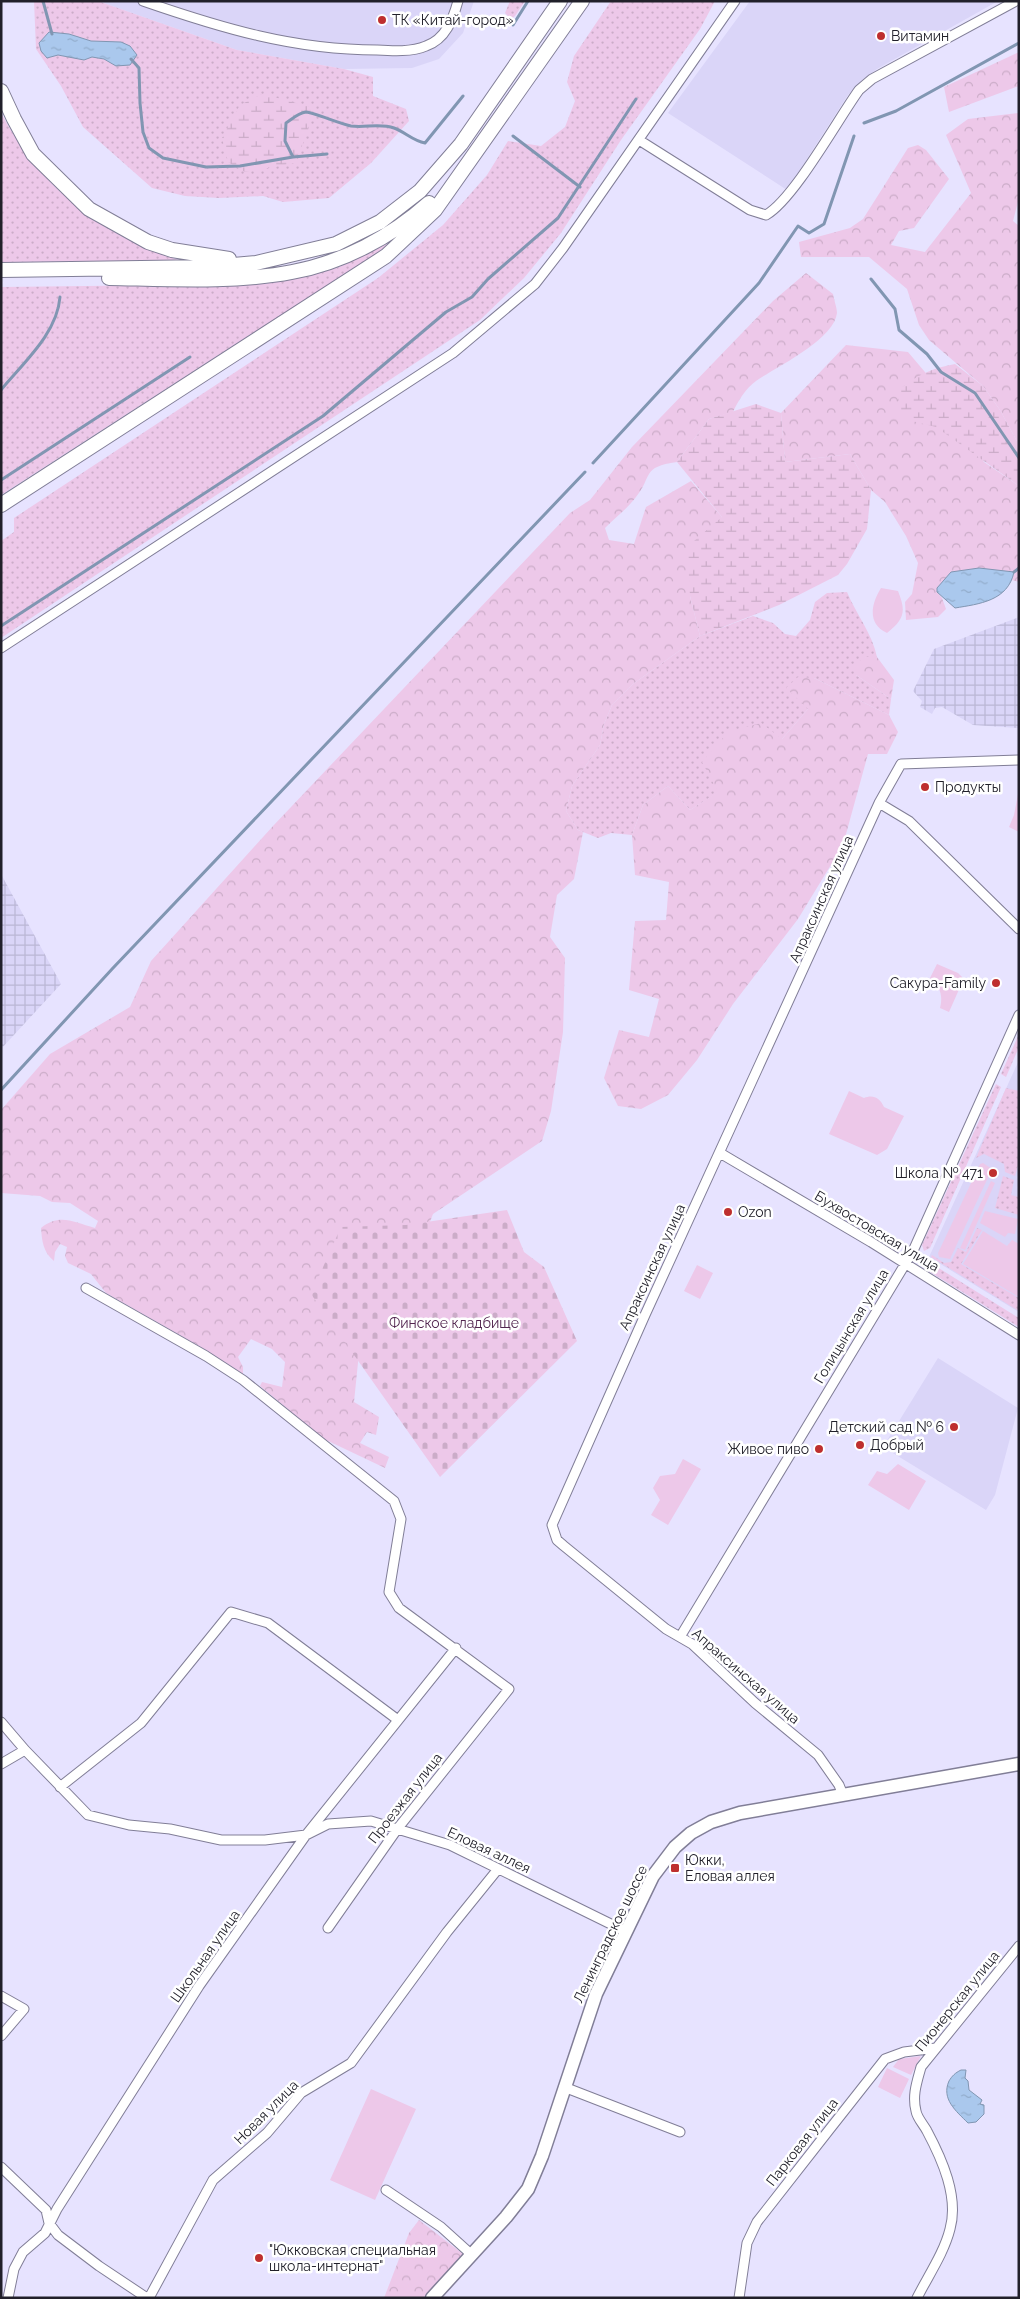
<svg xmlns="http://www.w3.org/2000/svg" width="1020" height="2299" viewBox="0 0 1020 2299" font-family="Raleway,sans-serif">
  <style>
    .built { fill: #dad5f8 }
    .industrial { fill: url(#industrial-grid) }
    .grass { fill: url(#grass-dots); fill-rule: evenodd }
    .forest { fill: url(#forest-crowns) }
    .wetland { fill: url(#wetland-marsh) }
    .cemetery { fill: url(#cemetery-stones) }
    .park { fill: #edc8e9 }
    .water { fill: url(#water-ripples); stroke: #8196b2 }
    .lines { fill: none; stroke-linecap: round; stroke-linejoin: round }
    .stream { stroke: #8196b2; stroke-width: 3 }
    .minor-casing { stroke: #817e97; stroke-width: 11 }
    .secondary-casing { stroke: #817e97; stroke-width: 15 }
    .primary-casing { stroke: #817e97; stroke-width: 16 }
    .minor { stroke: #fff; stroke-width: 9 }
    .secondary { stroke: #fff; stroke-width: 12 }
    .primary { stroke: #fff; stroke-width: 14 }
    .poi-dot { fill: #be2f2e; stroke: #fff; stroke-width: 2 }
    .labels { text-anchor: middle; dominant-baseline: central; stroke-width: 5; stroke-linejoin: round; paint-order: stroke }
    .poi-label { font-size: 14px; fill: #21202a; stroke: #fff; text-anchor: start }
    .street-label { font-size: 14px; fill: #21202a; stroke: #fff }
    .park-label { font-size: 14px; fill: #52254f; stroke: #fff }
  </style>
  <defs>
    <pattern id="industrial-grid" width="8" height="8" patternUnits="userSpaceOnUse" patternTransform="scale(1.25)"><rect width="8" height="8" fill="#dad5f8"/><path d="M0 4h8M4 0v8" fill="none" stroke="#bbb7d5"/></pattern>
    <pattern id="grass-dots" width="8" height="8" patternUnits="userSpaceOnUse" patternTransform="scale(1.25)"><rect width="8" height="8" fill="#edc8e9"/><path d="M2 2h.1M6 6h.1" fill="none" stroke="#cbacc8" stroke-width="1.8" stroke-linecap="round"/></pattern>
    <pattern id="forest-crowns" width="20" height="18" patternUnits="userSpaceOnUse" patternTransform="scale(1.25)"><rect width="20" height="18" fill="#edc8e9"/><path d="M2 6a3 3 0 1 1 6 0M12 15a3 3 0 1 1 6 0" fill="none" stroke="#cbacc8"/></pattern>
    <pattern id="wetland-marsh" width="20" height="14" patternUnits="userSpaceOnUse" patternTransform="scale(1.25)"><rect width="20" height="14" fill="#edc8e9"/><path d="M1 5h8M5 5V1M11 12h8M15 12V8" fill="none" stroke="#cbacc8"/></pattern>
    <pattern id="cemetery-stones" width="16" height="16" patternUnits="userSpaceOnUse" patternTransform="scale(1.25)"><rect width="16" height="16" fill="#edc8e9"/><path d="M2 7V4a2 2 0 0 1 4 0v3zM10 15v-3a2 2 0 0 1 4 0v3z" fill="#cbacc8"/></pattern>
    <pattern id="water-ripples" width="26" height="14" patternUnits="userSpaceOnUse" patternTransform="scale(1.25)"><rect width="26" height="14" fill="#aac8ed"/><path d="M2 4q2-2 4 0t4 0M15 11q2-2 4 0t4 0" fill="none" stroke="#92accb"/></pattern>
  </defs>
  <rect width="100%" height="100%" fill="#e7e3ff"/>
  <!-- built -->
  <path class="built" d="M98,1H474L463,33L439,59L412,68L344,69L237,50Z
    M750,1H998L877,69L863,79L848,95L787,190L668,113Z
    M1019,1060V1312L929,1257Z
    M938,1358L1018,1408L995,1495L986,1510L883,1447Z"/>
  <!-- industrial -->
  <path class="industrial" d="M1019,617V728L973,725L942,707L935,708L932,714L920,707L922,701L913,691L934,649Z
    M1,874L61,984L1,1049Z"/>
  <!-- grass -->
  <path class="grass" d="M34,1H98L237,50L344,69L373,77V96L406,109L409,121L371,163L329,198L283,202L263,196L219,198L185,196L152,188L83,127L61,86L36,49ZM69,34L91,41L121,42L116,66L104,59L92,57L84,60L58,55L50,56Z
    M510,1H525L515,16L511,19L505,13Z
    M611,1H715L700,29L621,140L561,233L524,278L480,320L1,638V541L14,532V518L378,278L443,225L487,175L508,141L541,146L565,127L575,101L567,82L574,56Z
    M1,113C42,189 99,234 181,261L1,262Z
    M399,238L356,270L248,336L1,495V287L264,284L303,277L339,267Z
    M847,592C856,614 872,633 877,657H866L856,675L891,699L889,715L814,678L808,709L782,739L719,792L690,810L668,786L643,805L632,835L611,833L598,838L578,830L566,811L572,786L600,745L604,724L612,705L633,684L700,636L753,616L773,623L785,634L796,636L810,620L815,602L827,593Z
    M1019,1034V1047L1006,1077L1001,1074Z
    M996,1084L1001,1087L930,1248L924,1251L922,1245Z
    M1006,1088L1019,1091V1162L1015,1176L1005,1172L1004,1164L984,1154L976,1158Z
    M1003,1176L1014,1180L1011,1195L1019,1197V1215L995,1208Z
    M977,1228L982,1230L961,1264L1019,1298V1311L931,1257L932,1255L944,1263L951,1262L958,1248L966,1252Z
    M929,1262L1019,1318V1327L927,1270Z"/>
  <!-- forest -->
  <path class="forest" d="M1019,52V86L949,112L944,87Z
    M1019,113V198L1013,221L1019,226V445L1000,410L983,386L929,340L919,325L907,289L869,257H801L799,242L850,228L863,219L908,148L918,145L926,150L949,179L914,228L899,231L891,245L925,252L971,193L946,135L968,119Z
    M806,273L833,294C834,300 837,308 837,313C834,340 776,367 756,381C746,388 738,401 733,412L709,419L677,462C641,467 653,476 636,497C628,508 615,518 605,528L609,540L634,544L646,507L691,481L722,517L690,596L700,636L633,684L612,705L604,724L600,745L572,786L566,811L578,830L583,832L574,879L557,895L550,937L565,958L563,1032L551,1111L542,1141L433,1214L416,1258L360,1343L354,1402L379,1417L376,1435L367,1432L360,1443L389,1457L385,1468L324,1439L260,1386L262,1382L282,1387L285,1362L272,1349L251,1339L238,1357L243,1367V1374L206,1350L106,1293L91,1274L68,1263L65,1256L67,1247L60,1244L55,1252L54,1261C43,1252 42,1241 41,1228C60,1213 73,1222 95,1228L98,1221L70,1203L52,1202L40,1196L1,1193V1110L50,1054L130,1007L151,961L273,826L570,513L590,500L632,447L773,301Z
    M846,345L908,352L930,378L984,462L1019,486V582L1012,580L1014,572L937,592L942,598L946,609L938,617L906,620L905,602L912,594L918,563L906,536L885,502L871,490L850,454L785,462L781,413Z
    M866,657H877L894,680L891,699L856,675V663Z
    M798,677L814,678L889,715L898,732L887,754H868L843,845L798,919L733,1004L697,1060L668,1095L641,1109L618,1106L604,1078L619,1030L649,1037L659,999L629,990L635,921L666,920L669,882L635,875L632,835L643,805L668,786L690,810L718,792L702,762L728,732L761,723L782,739L808,709L786,688Z
    M419,2220L463,2254L423,2298H384L409,2233Z"/>
  <!-- wetland -->
  <path class="wetland" d="M262,94L311,107L308,131L295,163L245,172L228,162L222,138L240,105Z
    M955,364L983,386L1000,410L1019,445V486L936,427L912,421L900,413L897,391C918,375 929,369 955,364Z
    M756,404L781,413L785,462L850,454L871,490L867,529L847,564L838,575L779,605L700,636L690,596L687,547L722,517L677,462L709,419Z
    M606,1943L610,1946L609,1955L599,1969L596,1970L595,1967Z"/>
  <!-- cemetery -->
  <path class="cemetery" d="M507,1210L524,1252L544,1267L577,1341L440,1477L311,1294L341,1227L406,1225Z"/>
  <!-- park -->
  <path class="park" d="M881,588L898,591C906,611 905,619 887,633C867,624 871,604 881,588Z
    M1019,789V832L1009,827L1014,815Z
    M937,964L958,973L962,977L961,985L949,1012L940,1008C943,996 941,986 929,980Z
    M849,1091L864,1098C873,1094 880,1098 884,1107L904,1116L887,1149L877,1155L829,1134Z
    M983,1163L992,1169L950,1259L939,1257L938,1253L980,1164Z
    M991,1181L995,1183L965,1250L960,1248Z
    M985,1211L1018,1219L1015,1234L1008,1233L1005,1237L980,1223Z
    M983,1231L1007,1246L1012,1240L1019,1244V1297L963,1264Z
    M697,1265L713,1273L700,1299L684,1291Z
    M683,1459L701,1469L668,1525L651,1515L660,1500L653,1488L660,1476L675,1474Z
    M898,1464L926,1481L909,1510L868,1485L877,1471L887,1474Z
    M921,2056L911,2075L893,2067L899,2059Z
    M887,2068L909,2079L900,2098L878,2087Z
    M371,2089L416,2109L375,2200L330,2180Z"/>
  <!-- water -->
  <path class="water" d="M49,32L69,34L91,41L121,42L130,46L137,55L130,65L116,66L104,59L92,57L84,60L58,55L47,58L41,51L39,43Z
    M979,568L1014,572C1008,601 979,604 955,608L937,592V588L951,572Z
    M961,2070H966L965,2078L968,2081L969,2090L982,2100L980,2104L984,2105V2114L976,2122L968,2123C956,2111 941,2099 949,2081C952,2076 955,2073 961,2070Z"/>
  <g class="lines">
    <!-- stream -->
    <path class="stream" d="M43,1L52,34
      M513,25L528,1
      M131,59L139,68L140,103L143,132L149,148L163,158L206,167L240,166L293,157L285,141L286,123C292,119 298,113 306,112C312,112 341,124 351,126C365,128 380,123 394,128C405,132 413,141 425,143L463,96
      M864,123L896,111L1019,43
      M513,136L580,187
      M293,157L327,154
      M871,279L895,309L899,330L927,354L941,372L975,393L1019,458
      M1,390C23,363 57,334 60,297
      M593,463L759,283L798,226L809,233L824,224L854,136
      M1,480L190,357
      M1014,572L1019,568
      M1,626L323,416L446,312L472,297L488,279L558,218L636,99
      M1,1090L113,968L585,472"/>
    <defs>
      <path id="minor" d="M143,1C221,28 294,50 377,50C393,51 412,52 426,46C446,39 453,19 458,1
        M639,140L750,210L766,215C794,199 838,119 859,90L872,79L1016,1
        M1,648L453,353L535,284L563,248L735,1
        M879,803L909,821L1019,929
        M720,1153L871,1242L1019,1335
        M86,1288L206,1356L243,1380L394,1501L401,1519L389,1592L399,1608L509,1689L398,1828L328,1928
        M680,1637L913,1251L1019,1015
        M1,1722L25,1750
        M1,1764L25,1750L88,1815L129,1825L170,1829L221,1840H265L306,1835L328,1824L371,1821L450,1845L625,1931
        M60,1787L141,1723L231,1612L268,1623L398,1720
        M843,1795L839,1785L818,1755L755,1703L692,1644L666,1629L564,1546L557,1540L552,1525L645,1315L879,803L901,764L1019,760
        M1,1996L24,2009L1,2036
        M564,2087L680,2132
        M1,2167L46,2210L49,2223L58,2235L99,2266L147,2298
        M386,2190L441,2227L472,2255
        M8,2298L14,2269L23,2252L45,2233L57,2209L199,1986L306,1835L456,1648
        M149,2298L213,2180L267,2133L301,2093L351,2063L447,1932L498,1869
        M739,2298L747,2243L757,2222L829,2130L885,2059L904,2052L936,2048
        M917,2298C928,2276 944,2253 950,2229C959,2197 942,2159 927,2131C924,2125 917,2118 916,2111C912,2095 917,2082 921,2067L1019,1946"/>
      <path id="secondary" d="M432,2298L506,2217L528,2189L542,2156L596,1994L653,1876L675,1847L691,1833L711,1822L740,1813L1019,1764"/>
      <path id="primary" d="M1,91L14,119L33,154L89,209L148,242L172,250L229,259
        M1,270L211,267L256,263L336,244L380,222L420,191L461,144L560,1
        M109,278C167,279 236,283 292,272C342,263 391,237 429,203
        M1,505L386,256L435,210L582,1"/>
    </defs>
    <!-- minor casing -->
    <use href="#minor" class="minor-casing"/>
    <!-- secondary casing -->
    <use href="#secondary" class="secondary-casing"/>
    <!-- primary casing -->
    <use href="#primary" class="primary-casing"/>
    <!-- minor -->
    <use href="#minor" class="minor"/>
    <!-- secondary -->
    <use href="#secondary" class="secondary"/>
    <!-- primary -->
    <use href="#primary" class="primary"/>
  </g>
  <!-- markers -->
  <g class="poi-dot">
    <circle cx="382" cy="20" r="5"/>
    <circle cx="881" cy="36" r="5"/>
    <circle cx="925" cy="787" r="5"/>
    <circle cx="996" cy="983" r="5"/>
    <circle cx="993" cy="1173" r="5"/>
    <circle cx="728" cy="1212" r="5"/>
    <circle cx="954" cy="1427" r="5"/>
    <circle cx="860" cy="1445" r="5"/>
    <circle cx="819" cy="1449" r="5"/>
    <rect x="670" y="1863" width="10" height="10" rx="2.5"/>
    <circle cx="259" cy="2258" r="5"/>
  </g>
  <g class="labels">
    <!-- poi labels -->
    <g class="poi-label">
      <text x="392" y="20">ТК «Китай-город»</text>
      <text x="891" y="36">Витамин</text>
      <text x="935" y="787">Продукты</text>
      <text x="986" y="983" text-anchor="end">Сакура-Family</text>
      <text x="983" y="1173" text-anchor="end">Школа № 471</text>
      <text x="738" y="1212">Ozon</text>
      <text x="944" y="1427" text-anchor="end">Детский сад № 6</text>
      <text x="870" y="1445">Добрый</text>
      <text x="809" y="1449" text-anchor="end">Живое пиво</text>
      <text x="685" y="1860">Юкки,<tspan x="685" dy="16">Еловая аллея</tspan></text>
      <text x="269" y="2250">"Юкковская специальная<tspan x="269" dy="16">школа-интернат"</tspan></text>
    </g>
    <!-- street labels -->
    <g class="street-label">
      <text transform="translate(821 899) rotate(-66)">Апраксинская улица</text>
      <text transform="translate(877 1231) rotate(31)">Бухвостовская улица</text>
      <text transform="translate(652 1267) rotate(-65)">Апраксинская улица</text>
      <text transform="translate(851 1326) rotate(-59)">Голицынская улица</text>
      <text transform="translate(746 1676) rotate(41)">Апраксинская улица</text>
      <text transform="translate(405 1798) rotate(-52)">Проезжая улица</text>
      <text transform="translate(489 1850) rotate(25)">Еловая аллея</text>
      <text transform="translate(610 1934) rotate(-64)">Ленинградское шоссе</text>
      <text transform="translate(205 1956) rotate(-55)">Школьная улица</text>
      <text transform="translate(957 2001) rotate(-51)">Пионерская улица</text>
      <text transform="translate(266 2112) rotate(-45)">Новая улица</text>
      <text transform="translate(802 2142) rotate(-52)">Парковая улица</text>
    </g>
    <!-- park labels -->
    <g class="park-label">
      <text x="454" y="1323">Финское кладбище</text>
    </g>
  </g>
  <!-- border -->
  <rect width="1020" height="2299" fill="none" stroke="#21202a" stroke-width="5"/>
</svg>
